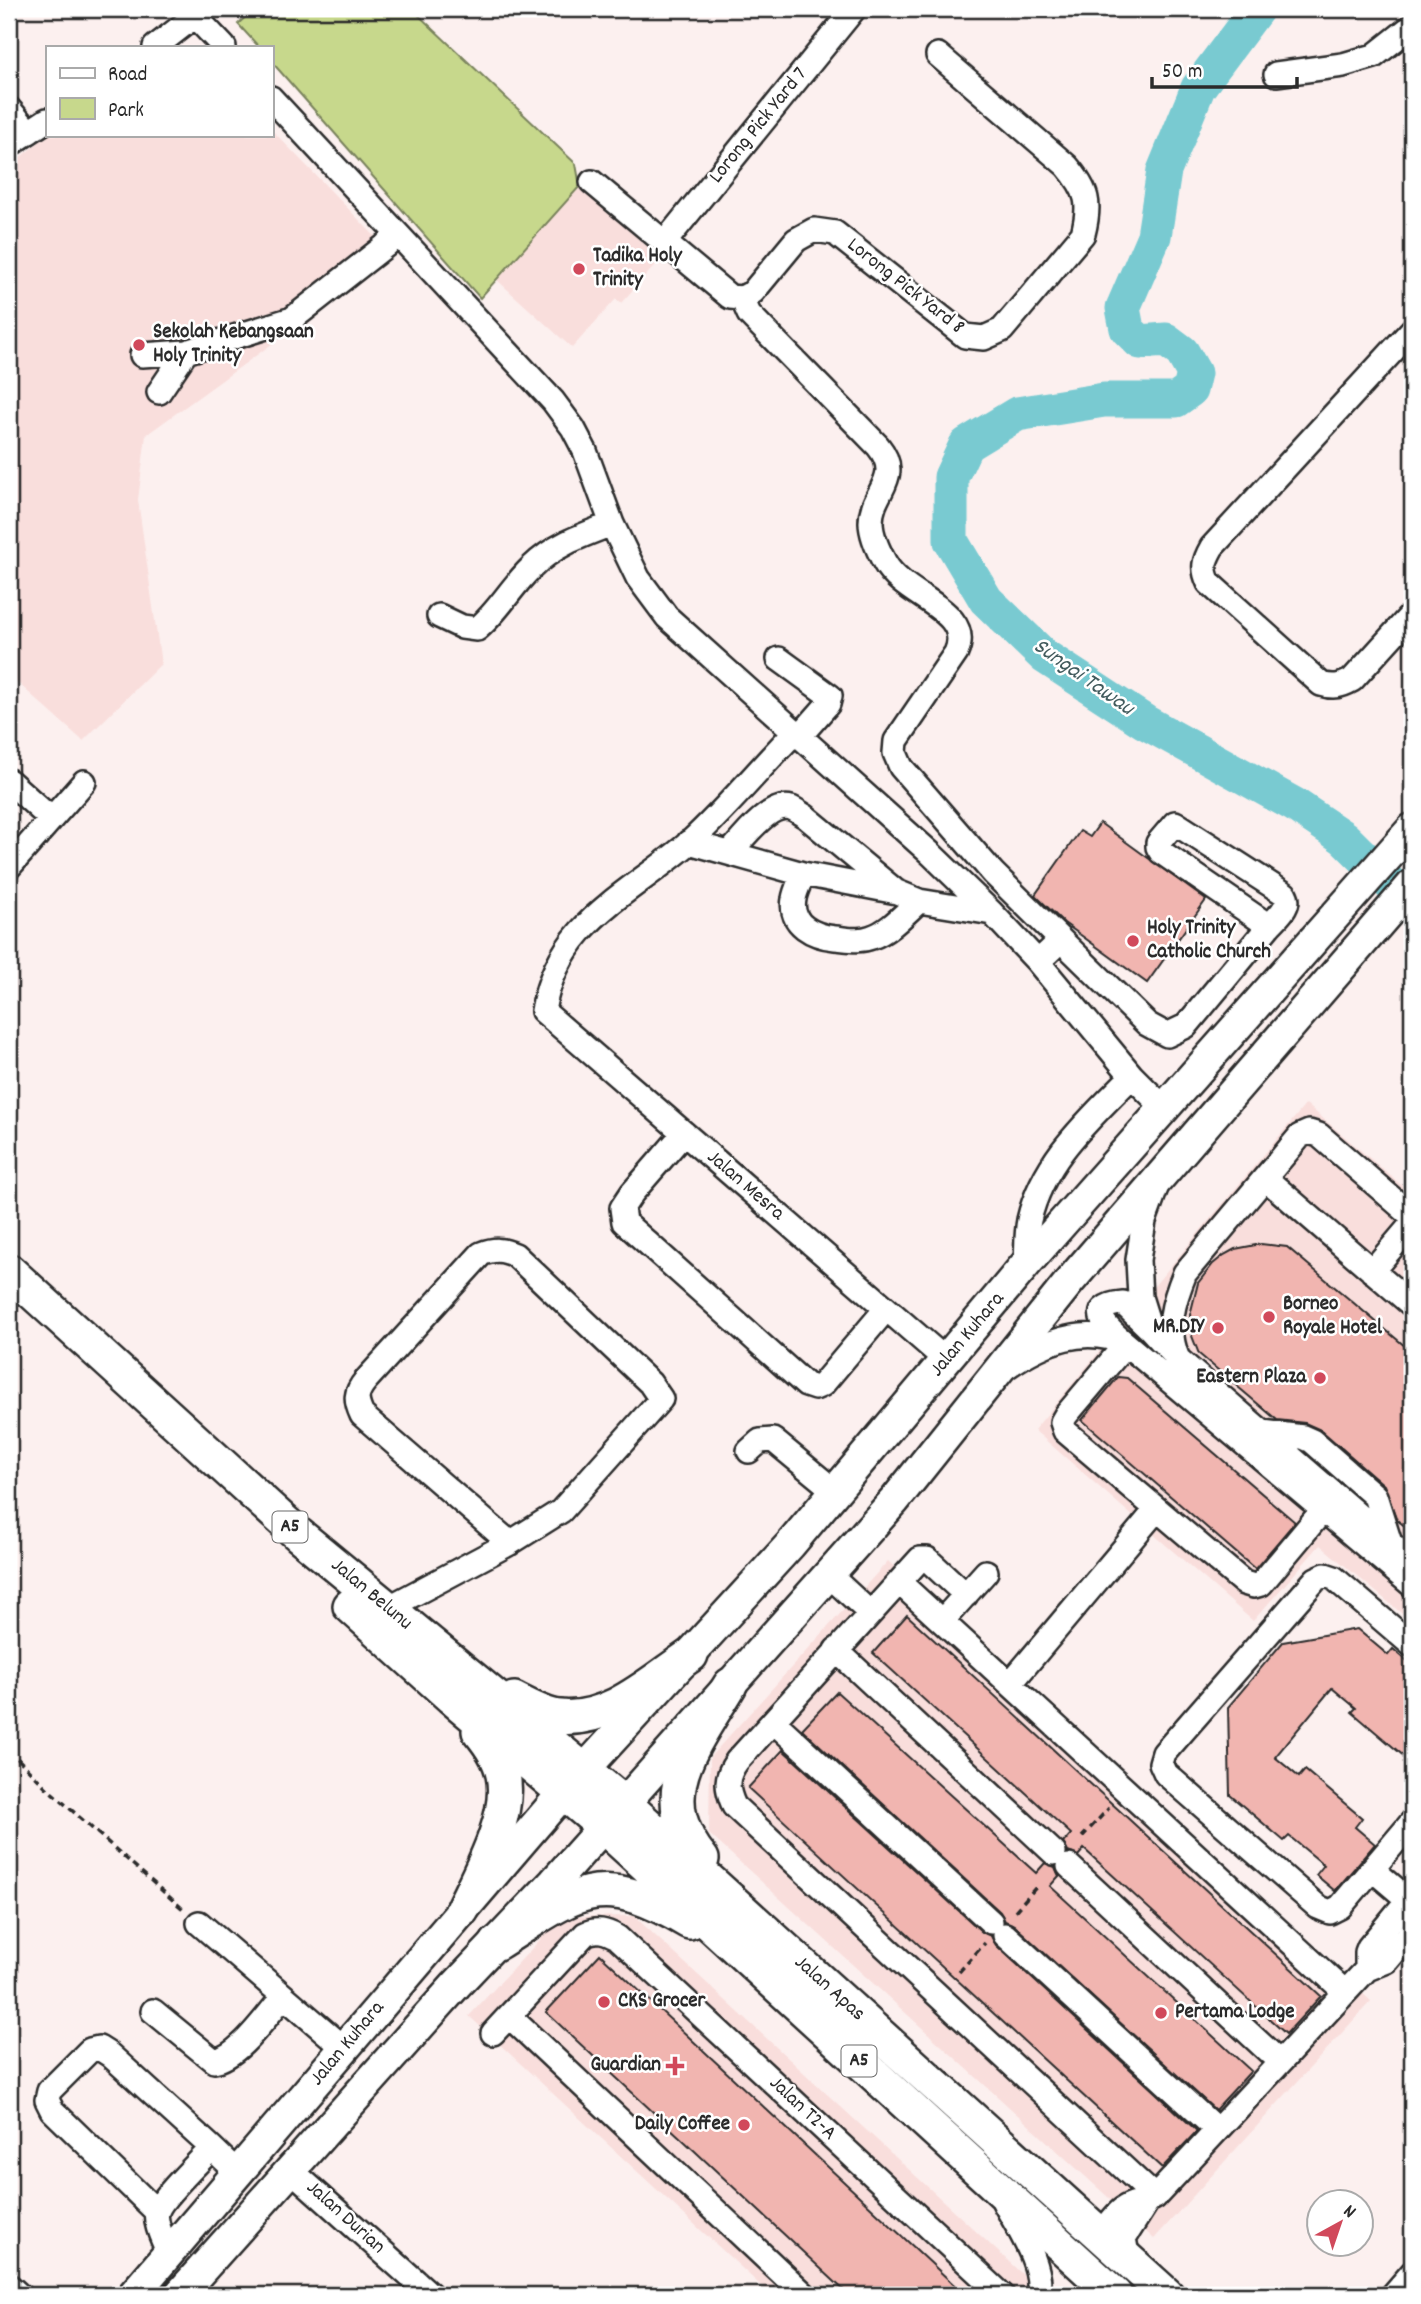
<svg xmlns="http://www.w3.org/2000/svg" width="1421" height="2304" viewBox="0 0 1421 2304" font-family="Dekko,sans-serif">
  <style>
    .built { fill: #f9dedc }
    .green { fill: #c7d88c; stroke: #79825c; stroke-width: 2 }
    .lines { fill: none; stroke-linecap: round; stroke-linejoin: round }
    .river { stroke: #79cad1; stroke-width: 35 }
    .building { fill: #f1b5b0; stroke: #2b2b2b; stroke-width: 2 }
    .minor-casing { stroke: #2b2b2b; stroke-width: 28 }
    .major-casing { stroke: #2b2b2b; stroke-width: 35 }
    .highway-casing { stroke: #2b2b2b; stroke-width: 38 }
    .path { stroke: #2b2b2b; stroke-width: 3.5; stroke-dasharray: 7 5; stroke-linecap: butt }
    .minor { stroke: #fff; stroke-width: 23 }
    .major { stroke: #fff; stroke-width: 30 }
    .highway { stroke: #fff; stroke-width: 33 }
    .poi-dot { fill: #d1495b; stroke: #fff; stroke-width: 2.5 }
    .labels { text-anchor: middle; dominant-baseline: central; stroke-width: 5; stroke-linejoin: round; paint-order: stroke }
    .shield { fill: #fff; stroke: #6b6b6b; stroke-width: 2 }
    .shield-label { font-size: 19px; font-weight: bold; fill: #2b2b2b }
    .street-label { font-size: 21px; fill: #2b2b2b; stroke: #fff }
    .poi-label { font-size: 21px; font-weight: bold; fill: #2b2b2b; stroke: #fff; text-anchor: start }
    .water-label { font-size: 23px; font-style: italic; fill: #425b5d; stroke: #fff }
  </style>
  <rect width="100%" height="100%" fill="#fcf0ef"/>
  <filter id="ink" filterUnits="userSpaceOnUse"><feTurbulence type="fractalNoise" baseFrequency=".0143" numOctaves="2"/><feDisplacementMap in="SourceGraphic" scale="14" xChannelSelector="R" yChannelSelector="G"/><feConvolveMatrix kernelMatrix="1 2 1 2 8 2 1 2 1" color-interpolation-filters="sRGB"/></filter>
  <g filter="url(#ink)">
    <!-- built -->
    <path class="built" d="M271,129L394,256L146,435L138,500L161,664L83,741L9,675V168L12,169L18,159L48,135H271Z
      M580,186L661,259L621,303L616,299L572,348L496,279Z
      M1306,1104L1412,1194V1254L1404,1264L1407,1287L1412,1292V1622L1320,1545L1253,1621L1034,1430Z
      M888,1561L1371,2001L1154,2239L709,1834L710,1757Z
      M634,1916L1045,2295H771L469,2016L561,1917Z"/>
    <!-- green -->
    <path class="green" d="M254,9H412L576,164L580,186L480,298L271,61V47H259L238,24Z"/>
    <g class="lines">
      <!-- river -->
      <path class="river" d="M1257,9L1198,88L1164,171L1154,236L1123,308L1127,329L1140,342L1166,340L1182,352L1194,373L1190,390L1176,400H1104L1017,414L966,445L951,477V541L986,600L1044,656L1145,722L1295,805L1344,838L1412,905"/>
    </g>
    <!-- building -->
    <path class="building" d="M1100,823L1206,900L1147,983L1064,923L1035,895L1080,831L1090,837Z
      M1261,1244L1287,1247L1412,1352V1532L1397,1520L1384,1485L1321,1430L1305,1423L1277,1420L1199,1354L1192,1336L1190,1315L1198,1283L1213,1264L1224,1255L1235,1249Z
      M1118,1377L1127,1378L1295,1522L1255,1569L1082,1420Z
      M907,1615L1321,1996L1286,2034L1084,1849L1078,1856L1068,1852L1063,1843L1071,1834L873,1653Z
      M1357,1629L1388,1655L1393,1649L1412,1665V1763L1352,1712L1356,1708L1332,1688L1275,1757L1299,1777L1305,1770L1362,1818L1355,1827L1375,1844L1335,1891L1316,1875L1324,1865L1289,1836L1284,1841L1230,1795L1228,1707L1283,1642Z
      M837,1692L1036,1873L1045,1863L1055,1867L1059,1876L1050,1886L1251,2071L1215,2110L1014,1925L1005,1921L1000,1912L802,1729Z
      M783,1750L982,1932L991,1936L996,1945L1197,2131L1162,2168L748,1788Z
      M600,1954L965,2295H849L546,2012Z"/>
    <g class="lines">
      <defs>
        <path id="minor" d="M188,9L224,47
          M155,47L195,16
          M1276,74L1343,65L1374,56L1412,26
          M271,98L553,401L573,428L585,451L612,524L638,578L667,617L930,853L992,913L1038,962L1132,1076L1165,1109
          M9,109L29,132
          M9,145L47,120
          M592,182L730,297L742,298L753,292L796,240L814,230L835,233L965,336L984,338L1002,330L1083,234C1091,203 1088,191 1067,166L938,55
          M664,243L854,9
          M742,298L749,314L878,446C904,478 871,491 871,522C871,535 879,552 885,563C904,598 975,610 956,653L896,741L895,753L901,767L993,873L1061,940L1038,962
          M1412,330L1212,547C1204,561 1202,568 1209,583L1321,684C1334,688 1341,686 1352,680L1412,614
          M142,355L186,352L292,319L385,246L397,234
          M159,392L186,352
          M439,616L462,627L477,629C498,612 511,587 531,568C554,545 583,535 612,524
          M779,659L830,696L828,704L799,737
          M794,733C760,768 726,809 690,842C629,895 558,921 543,1011L947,1361
          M9,781L51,819
          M1175,823L1285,894C1292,906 1277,917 1269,926L1161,852L1158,847V843Z
          M689,842L803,874L897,892L919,901L992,913
          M730,853C742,839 770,802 791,808C795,809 801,814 805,816L893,889
          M9,867L84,782
          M803,874C800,882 795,891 794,899C789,925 814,936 835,938C848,939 859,942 872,937C890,931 905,913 919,901
          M1061,940L1147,1024L1167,1035L1186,1026L1269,926
          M684,1133L632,1193L622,1208L624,1222L806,1385L815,1388L822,1385L886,1309
          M1265,1178L1412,1305
          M1156,1188L1144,1221L1138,1260L1140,1297L1150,1329L1178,1359L1412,1562
          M1026,1264C1027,1250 1026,1235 1029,1220C1043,1159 1090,1119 1132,1076
          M1372,1271L1412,1224
          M1150,1329L1123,1303C1081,1306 1111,1332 1126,1344L1066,1415L1062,1422L1065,1431L1244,1583L1254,1586L1261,1584L1323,1510
          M1178,1359C1165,1329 1173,1302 1185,1273L1300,1136L1309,1132L1319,1135L1412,1216
          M1008,1366C1043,1342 1085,1324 1126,1344L1412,1585
          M1262,1432L1303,1437L1312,1441L1375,1496L1390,1543
          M749,1451L760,1441L773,1440L836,1492
          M829,1575L870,1613
          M899,1582L1345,1992
          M966,1595L927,1559H920L737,1761C725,1777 726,1788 734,1806L1155,2197
          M386,1609L510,1543L561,1511L661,1399L650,1383L515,1255C502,1249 494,1249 481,1254L366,1380C355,1393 355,1400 362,1415L510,1543
          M942,1621L986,1572
          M1412,1645L1334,1578L1325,1575L1316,1579L1164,1753L1161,1763L1166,1774L1318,1907L1330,1912L1340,1907L1412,1822
          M836,1650L1054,1853
          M1010,1684L1157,1509
          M773,1721L991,1922
          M1069,1866L1280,2062
          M1372,1869L1412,1903
          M199,1923L344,2048
          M1005,1935L1217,2130
          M1367,1969V1952L1369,1947L1412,1895
          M153,2011L214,2061C239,2057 266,2016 283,1997
          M509,2016L805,2295
          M493,2033L585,1934C597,1928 606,1931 617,1937L1002,2295
          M290,2169L431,2295
          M1004,2202C1017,2227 1045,2267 1038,2295
          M157,2212L52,2110L47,2100L49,2091L90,2050L99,2048L110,2055L212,2148
          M1100,2235C1108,2226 1117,2211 1128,2206C1137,2201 1146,2203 1155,2197L1367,1969L1387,1961L1412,1931
          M169,2255C165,2243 154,2224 157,2212C160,2199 201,2160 212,2148L238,2173
          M1128,2261L1124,2238L1147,2202
          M9,2286L19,2295
          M1393,2295L1412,2273"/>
        <path id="major" d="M133,2295L563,1793L790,1545L1026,1264L1412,829
          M179,2295L456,1985L554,1882L895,1500L1070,1281L1412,885"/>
        <path id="highway" d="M9,1271L299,1535L625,1804L1167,2295
          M350,1606L451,1697L604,1827L1115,2295
          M514,1699C528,1706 545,1716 560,1717C610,1722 653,1680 691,1655
          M702,1859C649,1795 695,1744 730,1685
          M462,1910C479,1874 512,1816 503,1775C500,1759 489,1743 479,1731
          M497,1943C578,1892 598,1868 689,1922"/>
      </defs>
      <!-- minor casing -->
      <use href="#minor" class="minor-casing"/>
      <!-- major casing -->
      <use href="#major" class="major-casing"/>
      <!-- highway casing -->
      <use href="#highway" class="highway-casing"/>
      <!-- path -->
      <path class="path" d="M9,1750L49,1790L184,1910
        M1082,1837L1109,1808
        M1015,1911L1038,1885
        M959,1972L985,1943"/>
      <!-- minor -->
      <use href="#minor" class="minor"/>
      <!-- major -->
      <use href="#major" class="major"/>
      <!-- highway -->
      <use href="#highway" class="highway"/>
    </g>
  </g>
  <!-- markers -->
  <g class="poi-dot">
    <circle cx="579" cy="269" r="7"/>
    <circle cx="139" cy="345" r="7"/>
    <circle cx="1133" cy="941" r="7"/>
    <circle cx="1269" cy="1317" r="7"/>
    <circle cx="1218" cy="1328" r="7"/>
    <circle cx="1320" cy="1378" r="7"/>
    <circle cx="604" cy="2002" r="7"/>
    <circle cx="1161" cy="2013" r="7"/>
    <path d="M671.5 2055.5h7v7h7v7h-7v7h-7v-7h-7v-7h7z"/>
    <circle cx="744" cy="2125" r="7"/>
  </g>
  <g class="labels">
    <!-- shield labels -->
    <g class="shield">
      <rect x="272.5" y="1511.5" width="35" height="31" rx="5"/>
      <rect x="841.5" y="2045.5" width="35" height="31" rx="5"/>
    </g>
    <g class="shield-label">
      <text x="290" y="1527">A5</text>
      <text x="859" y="2061">A5</text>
    </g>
    <!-- street labels -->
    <g class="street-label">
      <text transform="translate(759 126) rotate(-51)">Lorong Pick Yard 7</text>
      <text transform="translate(905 287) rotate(38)">Lorong Pick Yard 8</text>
      <text transform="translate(745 1186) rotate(41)">Jalan Mesra</text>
      <text transform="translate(968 1335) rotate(-50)">Jalan Kuhara</text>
      <text transform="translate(371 1595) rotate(40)">Jalan Belunu</text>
      <text transform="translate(829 1989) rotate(42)">Jalan Apas</text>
      <text transform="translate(348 2044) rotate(-50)">Jalan Kuhara</text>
      <text transform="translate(802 2109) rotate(43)">Jalan T2-A</text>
      <text transform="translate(345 2218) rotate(42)">Jalan Durian</text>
    </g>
    <!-- poi labels -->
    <g class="poi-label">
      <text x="593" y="257">Tadika Holy<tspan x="593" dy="24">Trinity</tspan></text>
      <text x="153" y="333">Sekolah Kebangsaan<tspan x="153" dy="24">Holy Trinity</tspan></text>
      <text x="1147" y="929">Holy Trinity<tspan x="1147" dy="24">Catholic Church</tspan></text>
      <text x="1283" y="1305">Borneo<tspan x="1283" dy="24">Royale Hotel</tspan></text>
      <text x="1204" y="1328" text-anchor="end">MR.DIY</text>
      <text x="1306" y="1378" text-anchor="end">Eastern Plaza</text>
      <text x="618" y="2002">CKS Grocer</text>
      <text x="1175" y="2013">Pertama Lodge</text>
      <text x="661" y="2066" text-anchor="end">Guardian</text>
      <text x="730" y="2125" text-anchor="end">Daily Coffee</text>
    </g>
    <!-- water labels -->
    <g class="water-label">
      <text transform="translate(1083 678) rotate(35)">Sungai Tawau</text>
    </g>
  </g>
  <!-- margin -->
  <rect width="1421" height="2304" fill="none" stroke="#fff" stroke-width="35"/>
  <rect x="18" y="18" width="1386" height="2269" fill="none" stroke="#2b2b2b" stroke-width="2.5" filter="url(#ink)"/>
  <!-- legend -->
  <rect x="46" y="46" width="228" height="91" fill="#ffffff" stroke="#aaaaaa" stroke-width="2"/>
  <rect x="60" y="68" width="35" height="10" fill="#ffffff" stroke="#aaaaaa" stroke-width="2"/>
  <text x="108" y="80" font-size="21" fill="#2b2b2b">Road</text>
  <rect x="60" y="98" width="35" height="21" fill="#c7d88c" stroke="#aaaaaa" stroke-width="2"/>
  <text x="108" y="116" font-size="21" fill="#2b2b2b">Park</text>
  <!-- north arrow -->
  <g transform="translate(1340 2223) rotate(40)"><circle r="33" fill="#ffffff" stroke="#aaaaaa" stroke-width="2"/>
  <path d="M0-5L12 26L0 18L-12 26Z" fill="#d1495b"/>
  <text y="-10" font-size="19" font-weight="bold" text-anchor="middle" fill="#2b2b2b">N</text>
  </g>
  <!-- scale -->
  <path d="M1152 77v10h145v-10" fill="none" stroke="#2b2b2b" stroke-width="3.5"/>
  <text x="1162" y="77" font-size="21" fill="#2b2b2b" stroke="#ffffff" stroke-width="5" paint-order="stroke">50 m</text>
</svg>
